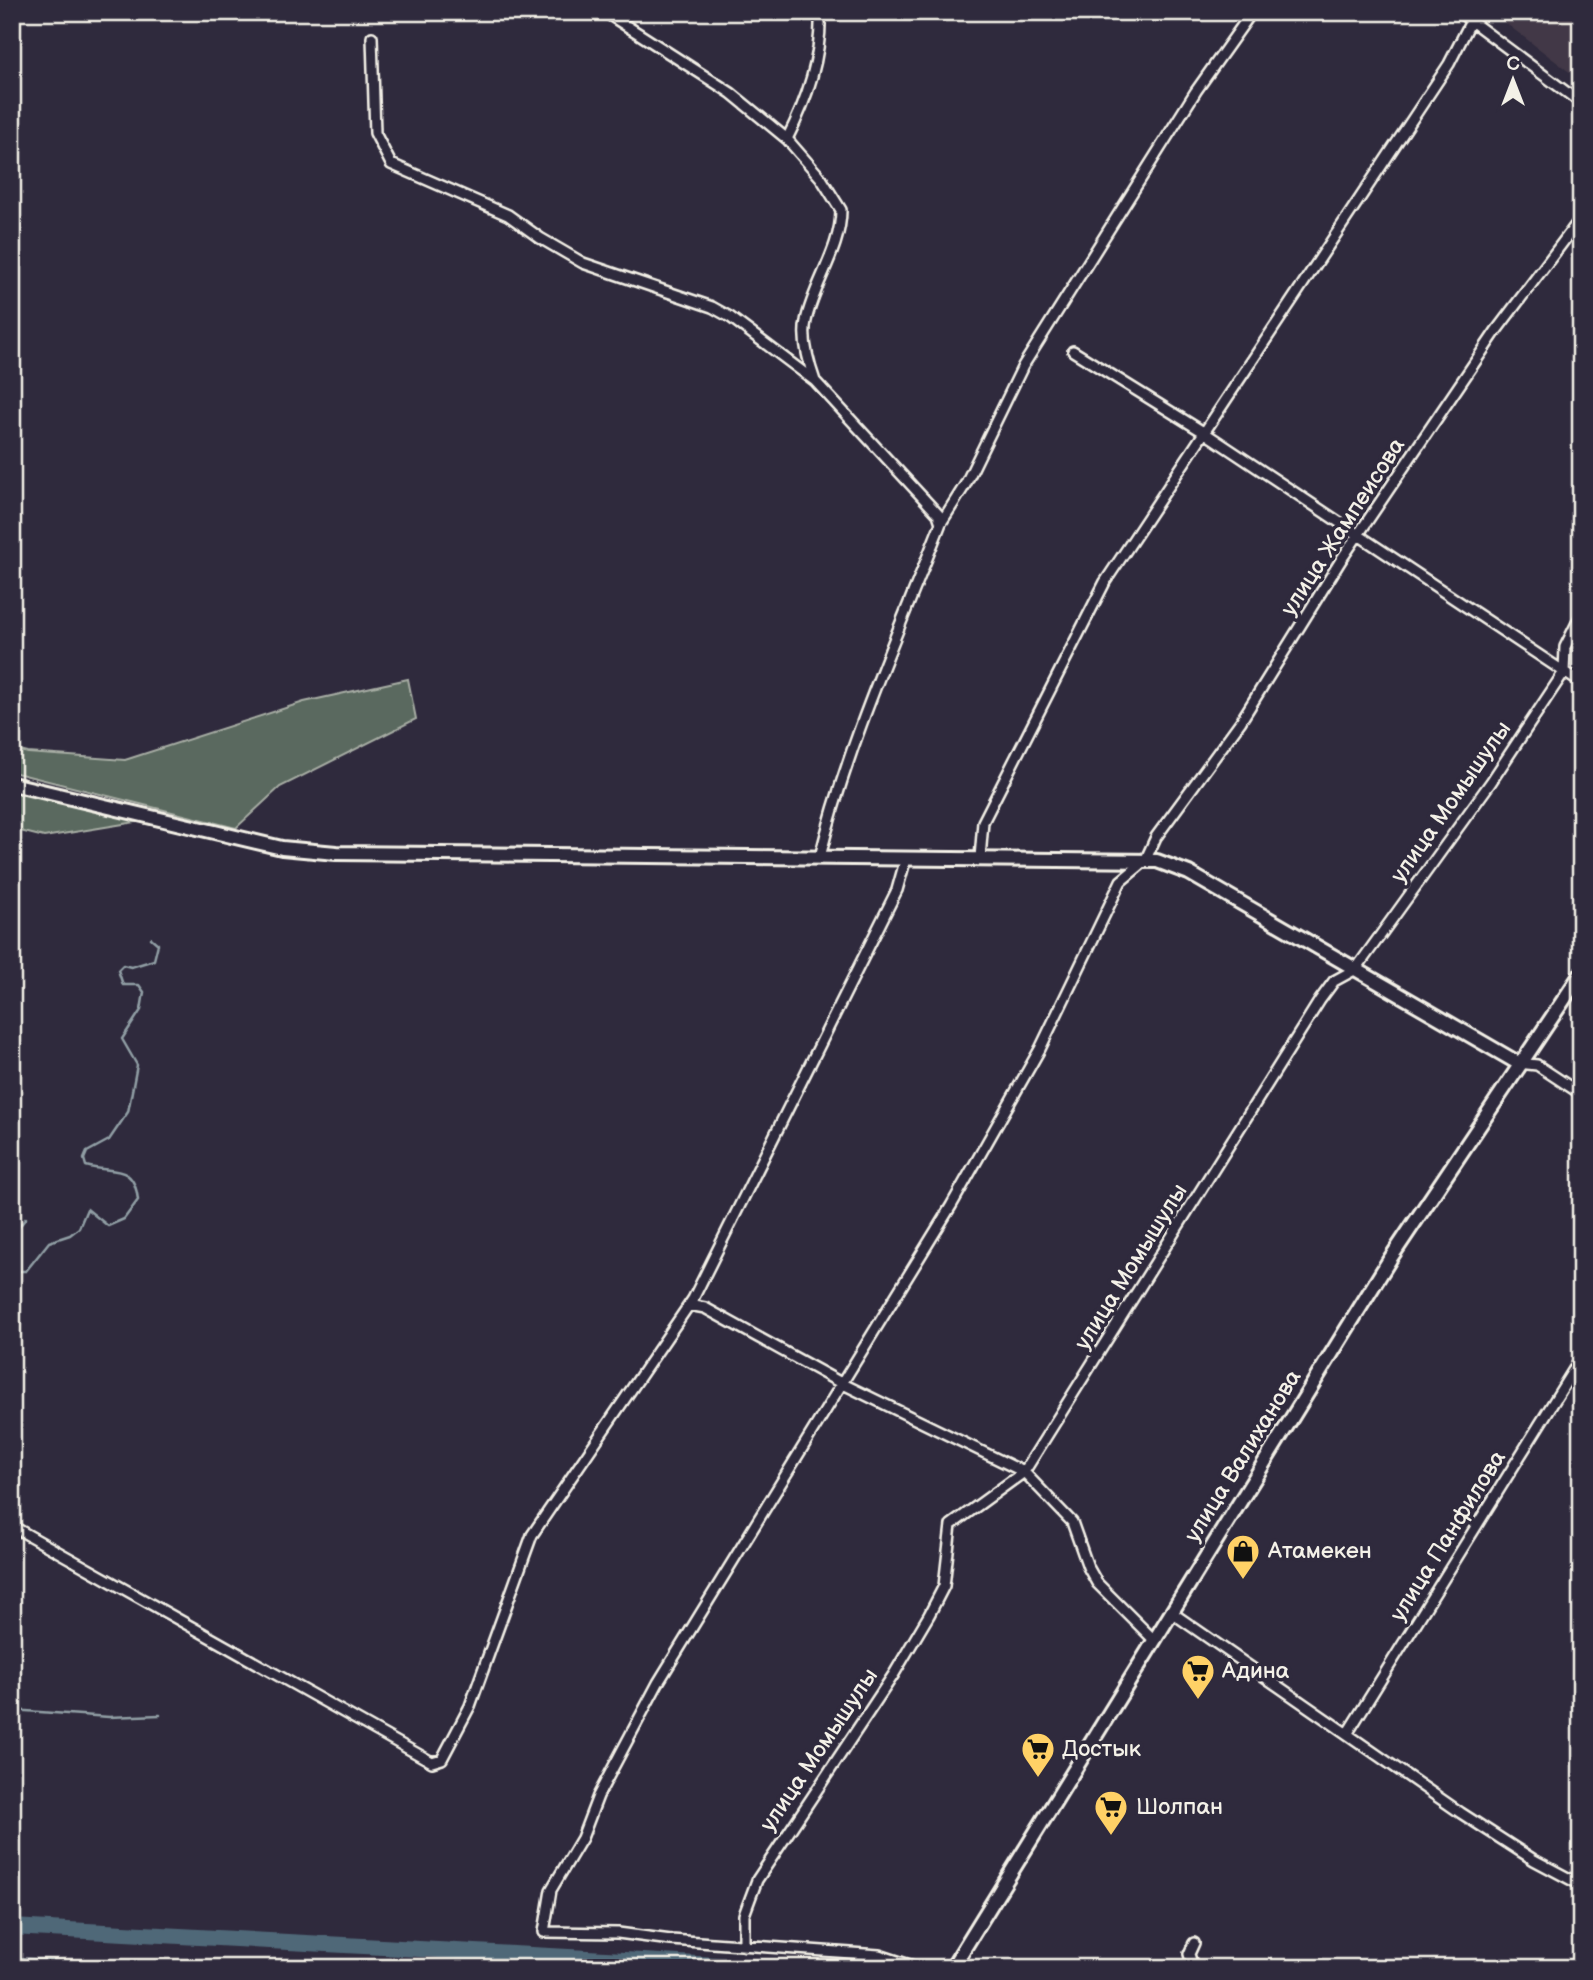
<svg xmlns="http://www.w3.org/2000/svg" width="1593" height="1980" viewBox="0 0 1593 1980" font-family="'Balsamiq Sans',sans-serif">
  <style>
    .built { fill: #433947 }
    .green { fill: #5a695f; stroke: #a7ada4; stroke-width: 2 }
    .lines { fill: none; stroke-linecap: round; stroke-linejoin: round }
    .stream { stroke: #919fa5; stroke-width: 2.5 }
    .river { stroke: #4f6878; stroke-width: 16 }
    .street-casing { stroke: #f4f1e8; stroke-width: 14 }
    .secondary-casing { stroke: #f4f1e8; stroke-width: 18 }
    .street { stroke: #2f2a3d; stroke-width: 9 }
    .secondary { stroke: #2f2a3d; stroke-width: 12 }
    .labels { text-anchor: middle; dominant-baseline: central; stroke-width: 7; stroke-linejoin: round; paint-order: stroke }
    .street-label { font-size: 23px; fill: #f4f1e8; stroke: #2f2a3d }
    .poi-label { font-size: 23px; fill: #f4f1e8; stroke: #2f2a3d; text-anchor: start }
  </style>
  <rect width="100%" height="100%" fill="#2f2a3d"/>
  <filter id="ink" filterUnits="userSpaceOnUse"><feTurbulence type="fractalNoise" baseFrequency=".0143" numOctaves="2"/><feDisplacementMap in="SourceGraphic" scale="14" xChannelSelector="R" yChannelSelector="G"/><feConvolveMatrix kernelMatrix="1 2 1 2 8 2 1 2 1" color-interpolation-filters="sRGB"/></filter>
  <g filter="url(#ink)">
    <!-- built -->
    <path class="built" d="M1491,12H1581L1580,80Z"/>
    <!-- green -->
    <path class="green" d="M408,679L416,719L280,787L236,828L12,772V749L28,753L125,760L304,702Z
      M12,785L154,819L44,837L12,829Z"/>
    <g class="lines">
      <!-- stream -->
      <path class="stream" d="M12,1236L26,1218
        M12,1271H26L49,1242L70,1235L79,1228L87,1209L108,1226L124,1219L138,1200C134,1162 112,1174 86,1166L84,1159L87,1152L109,1140L128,1112L137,1065L122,1039L141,1010L144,992L139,985H123L118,970L123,965L131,967L154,960L158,944L151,938
        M12,1710L109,1717L160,1715
        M12,1958L184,1968"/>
      <!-- river -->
      <path class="river" d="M12,1927L771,1968"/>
      <defs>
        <path id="street" d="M605,12L731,93L787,139C807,100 822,57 820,12
          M1459,12L1581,103
          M372,37L375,133L391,164L508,215L540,238L583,263L712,307L730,317L815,381L938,514L941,523C898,633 848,743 820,857
          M787,139L821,178L841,210C841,249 814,283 806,321C802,338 809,364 815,381
          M1073,351L1205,433L1581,683
          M941,523L965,485L1023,366L1196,91L1252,12
          M980,858L983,822L1105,582L1449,64L1471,21
          M1518,1063L1537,1065L1581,1094
          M689,1305L705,1308L841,1383L1024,1472L1072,1522L1088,1567L1097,1583L1154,1640
          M12,1526L432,1762L442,1759L470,1706L532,1535L693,1299L897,890L906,858
          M1171,1612L1461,1813L1534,1860L1581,1885
          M1347,1734L1581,1358
          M744,1946V1915L757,1880L894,1674L929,1615L944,1586L951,1525L1024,1472L1320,1000L1334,981L1356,969L1491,782L1564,672L1565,647L1581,615
          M919,1968L879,1955L671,1940L618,1933L544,1932L551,1890L582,1838L598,1796L658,1683L951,1206L1040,1049L1121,881L1145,861L1156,837L1241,721L1341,560L1496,331L1581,218
          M1193,1968L1189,1954L1194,1943"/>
        <path id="secondary" d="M12,784L282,848L336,853L1157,861L1189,873L1518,1063
          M952,1968L1390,1259L1581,974"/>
      </defs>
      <!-- street casing -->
      <use href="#street" class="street-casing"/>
      <!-- secondary casing -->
      <use href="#secondary" class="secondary-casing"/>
      <!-- street -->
      <use href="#street" class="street"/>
      <!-- secondary -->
      <use href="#secondary" class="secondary"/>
    </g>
  </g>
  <!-- icons -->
  <defs>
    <symbol id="shop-pin" viewBox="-11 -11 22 30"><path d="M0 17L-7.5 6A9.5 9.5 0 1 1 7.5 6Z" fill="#ffd166" stroke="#2f2a3d"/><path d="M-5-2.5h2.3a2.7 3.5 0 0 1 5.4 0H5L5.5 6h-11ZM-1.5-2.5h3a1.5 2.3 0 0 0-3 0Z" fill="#111"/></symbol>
    <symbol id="supermarket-pin" viewBox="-11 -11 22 30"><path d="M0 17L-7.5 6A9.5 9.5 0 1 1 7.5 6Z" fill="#ffd166" stroke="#2f2a3d"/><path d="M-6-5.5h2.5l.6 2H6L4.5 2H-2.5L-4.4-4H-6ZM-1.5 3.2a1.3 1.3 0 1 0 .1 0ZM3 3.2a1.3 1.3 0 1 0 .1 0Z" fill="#111"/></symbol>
  </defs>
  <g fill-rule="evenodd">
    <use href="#shop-pin" x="1224" y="1532" width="38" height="52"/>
    <use href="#supermarket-pin" x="1179" y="1652" width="38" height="52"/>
    <use href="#supermarket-pin" x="1019" y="1730" width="38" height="52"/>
    <use href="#supermarket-pin" x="1092" y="1788" width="38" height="52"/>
  </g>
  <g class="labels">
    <!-- street labels -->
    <g class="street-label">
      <text transform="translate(1343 527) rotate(-57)">улица Жампеисова</text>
      <text transform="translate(1451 802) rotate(-55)">улица Момышулы</text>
      <text transform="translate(1131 1267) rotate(-58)">улица Момышулы</text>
      <text transform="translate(1243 1456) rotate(-58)">улица Валиханова</text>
      <text transform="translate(1448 1536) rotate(-58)">улица Панфилова</text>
      <text transform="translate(819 1750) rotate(-56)">улица Момышулы</text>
    </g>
    <!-- poi labels -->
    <g class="poi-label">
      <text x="1268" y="1551">Атамекен</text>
      <text x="1222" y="1671">Адина</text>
      <text x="1062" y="1749">Достык</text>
      <text x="1136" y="1807">Шолпан</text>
    </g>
  </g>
  <!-- margin -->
  <rect width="1593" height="1980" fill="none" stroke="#2f2a3d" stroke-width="42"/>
  <rect x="21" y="21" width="1551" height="1938" fill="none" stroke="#f4f1e8" stroke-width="2.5" filter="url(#ink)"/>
  <!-- north arrow -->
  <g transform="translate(1513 80)" stroke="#2f2a3d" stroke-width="5" paint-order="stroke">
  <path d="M0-5L12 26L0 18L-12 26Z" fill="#f4f1e8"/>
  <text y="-10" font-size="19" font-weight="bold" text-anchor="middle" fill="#f4f1e8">С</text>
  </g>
</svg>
